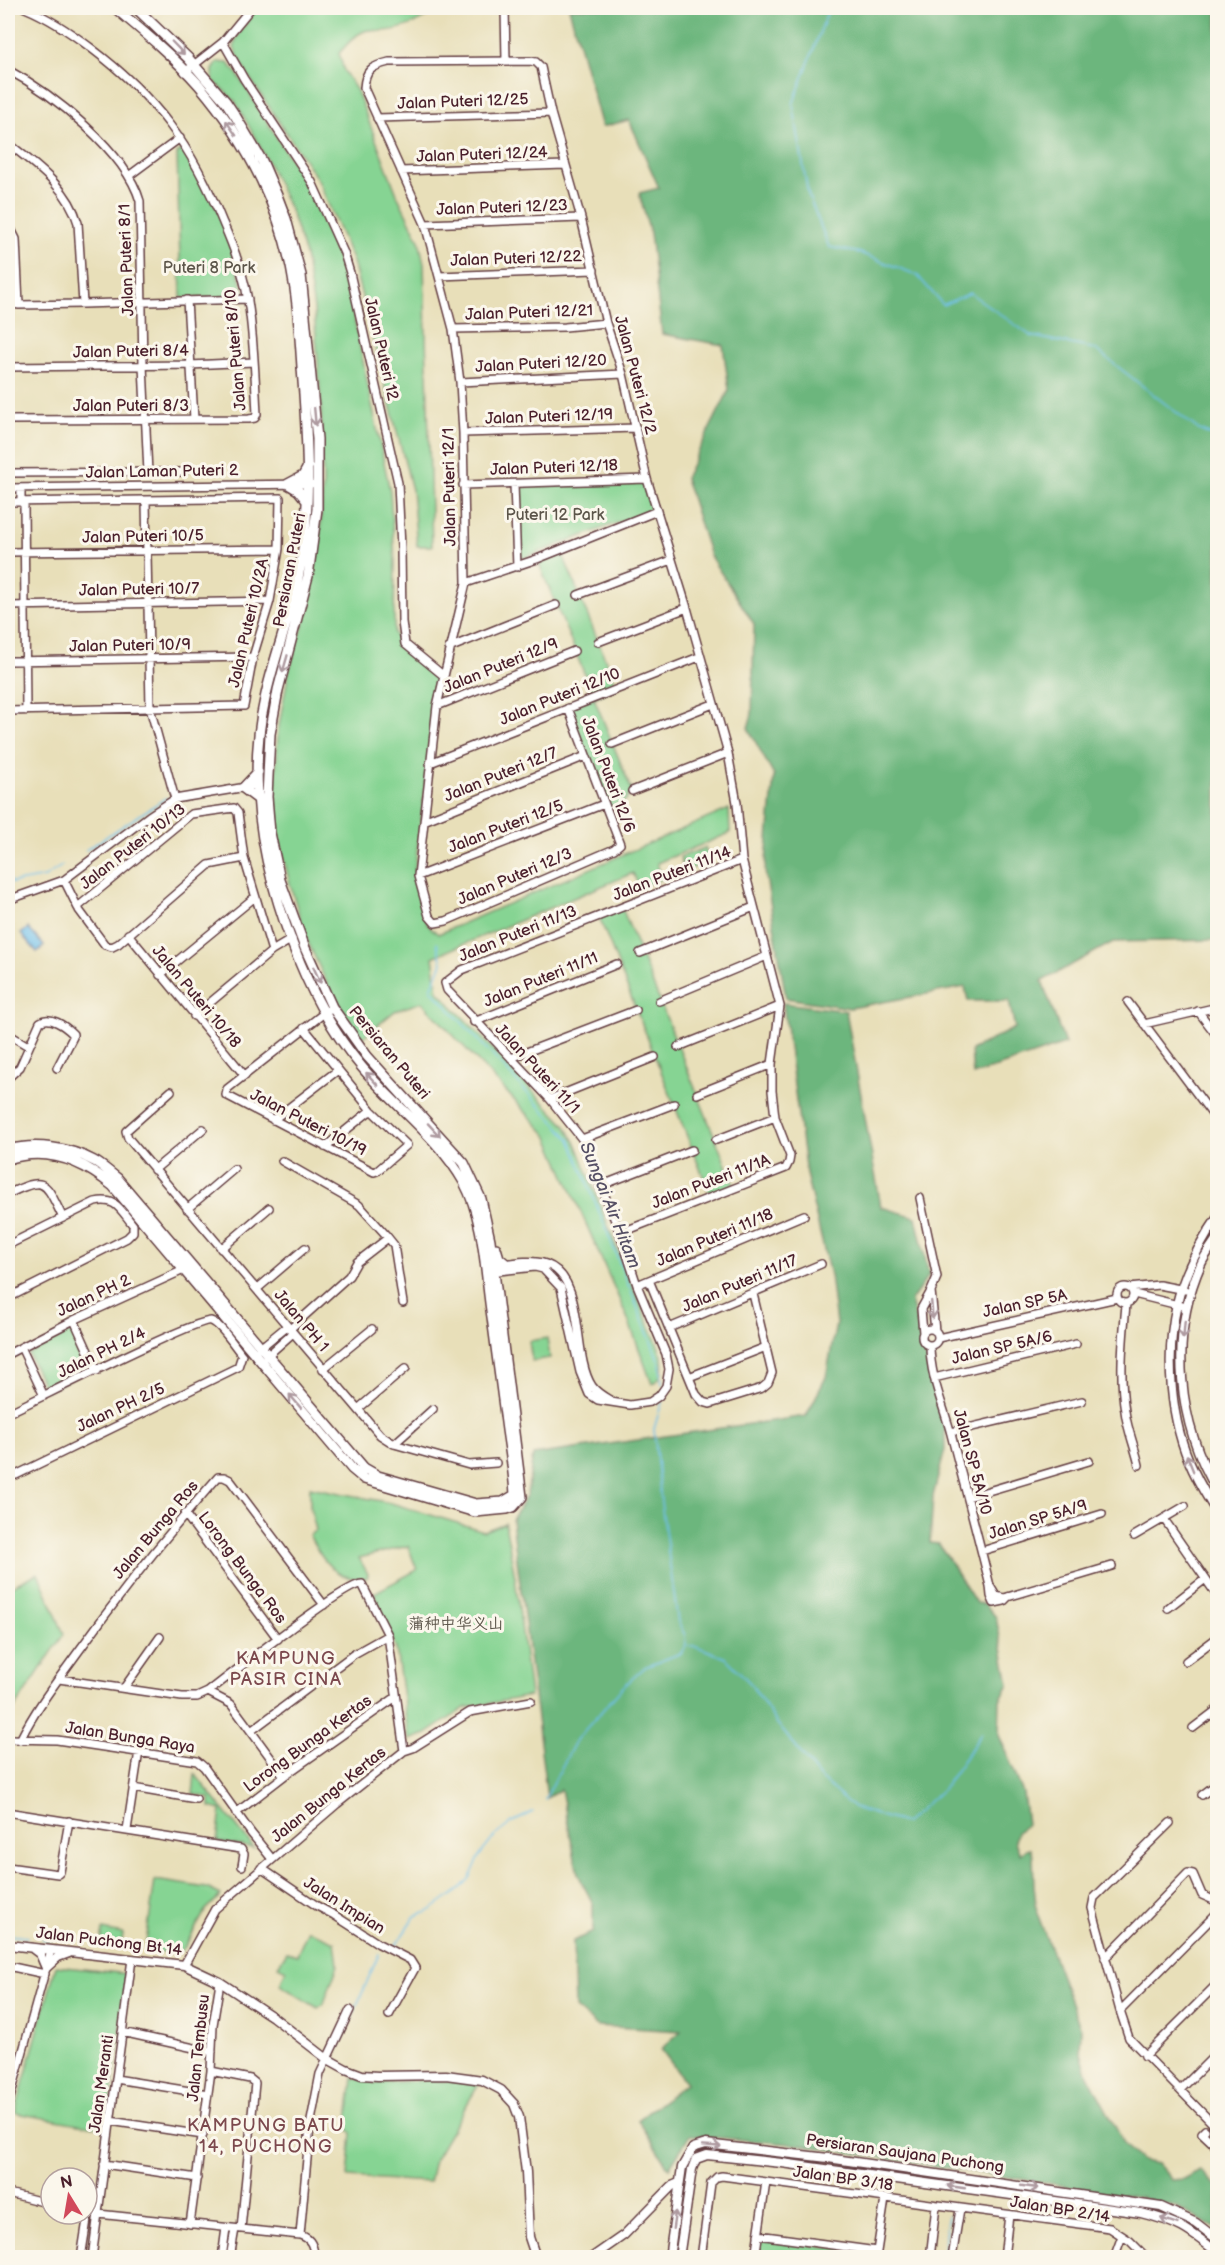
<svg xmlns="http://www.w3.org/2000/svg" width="1225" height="2265" viewBox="0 0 1225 2265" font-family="'Balsamiq Sans','LXGW WenKai TC',sans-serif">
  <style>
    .green { fill: #86d493; stroke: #687a5f; stroke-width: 1.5 }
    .forest { fill: #6cb67d; stroke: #5b6a54; stroke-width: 1.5 }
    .water { fill: #71c1ec; stroke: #5e708c; stroke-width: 1.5 }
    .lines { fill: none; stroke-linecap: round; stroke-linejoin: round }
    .stream { stroke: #71c1ec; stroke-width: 1.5 }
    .minor-tunnel { stroke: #c8b99d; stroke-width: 7; stroke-dasharray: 7 3.5; stroke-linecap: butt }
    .minor-casing { stroke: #623c40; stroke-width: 10 }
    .tertiary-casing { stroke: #623c40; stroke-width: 11 }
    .secondary-casing { stroke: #623c40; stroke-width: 12 }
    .minor { stroke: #fff; stroke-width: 7 }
    .tertiary { stroke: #fff; stroke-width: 8 }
    .secondary { stroke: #fff; stroke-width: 9 }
    .oneway { stroke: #ae9aa0 }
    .labels { text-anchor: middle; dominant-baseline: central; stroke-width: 6; stroke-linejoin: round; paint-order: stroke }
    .street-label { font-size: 16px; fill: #4a1f2b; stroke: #fbf7ec }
    .park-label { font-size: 16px; fill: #5c554a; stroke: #fbf7ec }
    .water-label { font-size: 18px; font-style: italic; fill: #565065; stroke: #fbf7ec }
    .neighbourhood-label { font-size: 18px; letter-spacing: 1.5px; fill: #7c494e; stroke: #fbf7ec }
  </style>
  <rect width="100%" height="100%" fill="#fbf7ec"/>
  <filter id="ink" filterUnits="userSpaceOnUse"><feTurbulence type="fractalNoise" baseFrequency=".0167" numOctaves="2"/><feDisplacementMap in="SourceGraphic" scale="12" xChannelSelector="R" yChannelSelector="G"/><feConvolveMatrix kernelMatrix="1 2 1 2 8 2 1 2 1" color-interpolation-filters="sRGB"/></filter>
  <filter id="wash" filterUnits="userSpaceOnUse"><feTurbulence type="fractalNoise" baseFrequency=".008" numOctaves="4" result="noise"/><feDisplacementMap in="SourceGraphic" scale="24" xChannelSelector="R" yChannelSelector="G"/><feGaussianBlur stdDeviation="1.35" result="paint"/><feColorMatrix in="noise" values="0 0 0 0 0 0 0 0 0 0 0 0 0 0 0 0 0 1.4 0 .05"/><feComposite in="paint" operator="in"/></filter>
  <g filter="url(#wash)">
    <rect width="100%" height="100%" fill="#e8dfb9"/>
    <!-- green -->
    <path class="green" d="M256,8H440C424,20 404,30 383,31C379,31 373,30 369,30C356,32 347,45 339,53L344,71L357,91L398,197L419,240L424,264L432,546H417L412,490L353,262L318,180L247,74L234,48L236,39Z
      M218,62L228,63L236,72L306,184L345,275L390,491L395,560L394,633L404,652L419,663L438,680L414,876L427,924L438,934L729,809L730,833L657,863L662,879L639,887L633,873L433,957L438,991L565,1125L577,1145L619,1254L662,1355C663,1369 664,1377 652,1384L627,1317L547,1135L422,1002L395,1011L361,1039L329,988L306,938L290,884L278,836L275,790L278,731L289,670L308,610L320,535L323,482L321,404L314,309L305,255L291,212L265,156L235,101L213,80V70Z
      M180,150C210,167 236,263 245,297L181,298L177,154Z
      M8,227L14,241L15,293L9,301H8Z
      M643,481L652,510L521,559L518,487Z
      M561,550L617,688L594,698L632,791L625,801L607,808L568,708L594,697L537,559Z
      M705,848L710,861L685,871L680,857Z
      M622,908L735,1187L711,1196L599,917Z
      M74,1330L93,1368L46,1391L28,1354Z
      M547,1338L550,1358L532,1361L529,1341Z
      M310,1487L391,1503L484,1531L505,1523L515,1577L530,1696L465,1708L426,1734L409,1740L396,1649L374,1593L417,1570L408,1546L359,1558L368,1574L367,1578C361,1577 354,1579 348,1577C328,1571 318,1552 309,1535L316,1530L310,1507Z
      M38,1573L64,1634L8,1718V1588Z
      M195,1774L254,1848L217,1842L221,1810L210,1807V1798L193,1794Z
      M155,1880L207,1888L221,1895L206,1910L184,1948L177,1954L145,1949Z
      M103,1930L123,1934L121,1947L101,1943Z
      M308,1930L335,1942L338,1965L324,2003L318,2008L280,1985L286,1970L278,1966L287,1952L297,1955Z
      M56,1966L128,1974L107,2129L15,2113Z
      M353,2077L376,2083L431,2080L479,2084L434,2160L429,2182L348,2177L352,2133L347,2129Z
      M761,2238L870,2252V2257L758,2258Z"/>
    <!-- forest -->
    <path class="forest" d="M569,8H1217V940L1113,942L1042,981L1065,1044L973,1075L971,1050L1015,1028L1009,1001H968L965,987L850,1008L786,998L765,871L774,776L748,728L752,714L754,624L710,556L685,478L729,390L723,345L662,334L650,233L639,193L659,188L629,120L602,127Z
      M783,1003L846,1011L881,1207L916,1217L929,1275L911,1301L945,1427V1450L933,1496L930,1543L939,1544L976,1603L985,1604L996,1617L1009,1684L1000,1700L999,1735L1023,1793L1027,1824L1017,1832L1015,1842L1020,1854L1026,1849L1030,1848L1033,1855L1034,1886L1037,1913L1081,2029L1080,2050L1087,2073L1125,2145L1142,2161L1158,2164L1172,2180L1183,2179L1200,2170L1217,2186V2229L1174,2206L1141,2198L801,2145L690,2135L669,2168L638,2120L686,2083L661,2049L681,2031L597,2026L575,2008L573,1941L593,1932V1904L578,1874L561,1789L547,1798L512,1520L527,1494L533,1455L806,1416L826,1377L836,1324L830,1275L806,1174Z"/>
    <!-- water -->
    <path class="water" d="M28,928L44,946L37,952L21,934Z"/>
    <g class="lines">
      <!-- stream -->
      <path class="stream" d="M829,8L793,104L808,194L829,247L860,253L917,275L943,305L970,293L1031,336L1095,349L1199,430L1218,438
        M86,850L166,798
        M8,878L12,883L45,877L63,865
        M437,943L442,963L431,989L570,1139L660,1364L662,1384
        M688,1646H696L726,1658L751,1684L776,1722L821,1779L854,1808L905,1823L943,1789L982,1733
        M545,1799L576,1740L623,1687L645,1667L681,1653L686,1646L685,1635L678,1622L661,1502L654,1429L664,1395
        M8,1935L27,1937
        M41,1939L52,1940
        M394,1948L415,1916L428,1912L459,1890L470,1878L480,1855L495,1836L511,1823L533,1812
        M338,2049L379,1954
        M942,2258L948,2216"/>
    </g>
  </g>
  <g filter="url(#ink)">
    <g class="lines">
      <!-- minor-tunnel -->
      <path class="minor-tunnel" d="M1211,2136L1214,2133"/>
      <defs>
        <path id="minor" d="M505,8L506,61
          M223,42L244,79L312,182L344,253L350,273L398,483L401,548L402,622L405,644L444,676
          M8,70C52,93 126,152 140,201L143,365L148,473
          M185,72L223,42L251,8
          M377,118L551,113
          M8,143C35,165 68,187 78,223L83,304
          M401,171L565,165
          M130,175L180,138
          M8,223L16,239L19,305
          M425,224L581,218
          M439,276L594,270
          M187,300L194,419
          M8,303L19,305L83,304L248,299
          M453,329L565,327L606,323
          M8,367L190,365L254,362
          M460,382L623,374
          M8,420L249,419L255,418L257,414C255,376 254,338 248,301C244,274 234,248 223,223C192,146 157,98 91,48C70,32 49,18 25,8
          M463,433L636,428
          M8,473L184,472
          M514,484L517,567
          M463,485L647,479
          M8,488L311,484
          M21,488V502L24,505L26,711
          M146,501L150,708L175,799
          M8,502L280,498L279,549L270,601L253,657L244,706L8,711
          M8,552L279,549
          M466,583L537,559L657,511
          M578,595L672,560
          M8,606L270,601
          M598,642L687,608
          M449,648L556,605
          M8,661L253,657
          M437,706L574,651
          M568,708L620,844L614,849L446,921L435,923L429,916L418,876L437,706L466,583L463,433L460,382L453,329L425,224L364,88C365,70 372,66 389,62L530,61L536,62L541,67L551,113L581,218L606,323L623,374L647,479L687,608L728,753L737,803L742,860L780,1006L772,1064V1091L775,1117L790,1156L789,1162L786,1168L620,1233
          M612,744L713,704
          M430,763L699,657
          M632,791L728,753
          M426,820L586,756
          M244,858L209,865L118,944L112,947L105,945L79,910V906L191,814L234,808L238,813L244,858L272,951
          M418,876L604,804
          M64,880L78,908
          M8,900L64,880L149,816L175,799L258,785
          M128,934L245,1076
          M640,953L754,907
          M160,975L255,897
          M659,1001L767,956
          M1128,1002L1218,1122
          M1198,1011L1218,1037
          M194,1016L272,951L292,939
          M474,1022L617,964
          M1144,1024L1218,1007
          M304,1028L371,1110L407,1145L377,1171L374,1172L226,1095L227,1089L328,1010
          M8,1034L28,1046
          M678,1047L780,1006
          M511,1058L636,1010
          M8,1078L20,1067L40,1022C50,1015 65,1026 73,1034V1037L57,1068
          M171,1091L126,1131L128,1138L380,1435L394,1444L469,1465L496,1463
          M697,1094L772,1064
          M550,1099L655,1057
          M273,1120L338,1070
          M582,1139L674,1104
          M716,1140L775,1117
          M325,1147L371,1110
          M282,1161L359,1205L386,1235L394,1245L403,1303
          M154,1170L203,1129
          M600,1186L692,1150
          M8,1194C47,1175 45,1182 63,1218
          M920,1198L937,1277L931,1291
          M187,1209L234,1169
          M8,1245L95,1202C116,1197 120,1209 133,1225V1232L127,1238L8,1298
          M221,1249L269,1208
          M490,1266C507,1264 529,1258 546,1264C587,1279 571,1354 592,1386C597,1393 603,1396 610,1400
          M490,1272L535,1267L543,1269L561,1288L580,1372L589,1394L598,1400L630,1405L650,1402L659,1396L666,1386L669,1369L666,1354L637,1285L620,1233L582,1139L550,1099L447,990L445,983L462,970L742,860
          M649,1280L696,1394L703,1402L710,1404L762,1388L768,1383L772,1373L753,1294
          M637,1285L804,1215
          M1117 1295a8 8 0 1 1 16 0a8 8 0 1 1-16 0Z
          M1129,1288L1159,1285L1185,1290
          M257,1289L305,1248
          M1134,1294L1186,1307
          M1126,1304C1123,1340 1119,1375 1125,1411C1127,1429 1135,1447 1139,1465
          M74,1320L97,1371
          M669,1328L821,1264
          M290,1329L349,1276L357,1262L388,1238
          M922 1337a8 8 0 1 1 16 0a8 8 0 1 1-16 0Z
          M923,1333L921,1309L931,1291L935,1331
          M938,1338L1117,1298
          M930,1345C930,1377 943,1404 951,1434C964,1485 978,1536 990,1586
          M21,1347L44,1396
          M259,1349L287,1326
          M8,1354L74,1320L188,1268
          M266,1357L293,1333
          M323,1369L372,1329
          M689,1377L766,1347
          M934,1378L1076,1344
          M358,1409L406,1368
          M8,1413C32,1402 199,1317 211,1321C221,1324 235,1347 242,1355L238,1367L16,1475L8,1476
          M951,1432L1082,1401
          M394,1444L433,1409
          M968,1497L1089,1461
          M185,1514L278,1639
          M1164,1519L1218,1597
          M1134,1536L1185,1506
          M982,1551L1102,1514
          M1008,1597L1004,1601L994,1603L991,1596L990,1586L996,1596L1004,1598L1112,1566
          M1168,1608L1204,1580
          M1186,1661L1218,1637
          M59,1679L182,1697H197L208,1692L231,1704L284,1776
          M124,1688L160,1637
          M208,1692C229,1676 346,1582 362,1584L388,1635L404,1751
          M1193,1728L1218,1709
          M251,1731L354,1654L388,1635
          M8,1739L57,1740L197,1761L204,1767L251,1833L272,1859
          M20,1740C36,1708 57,1681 78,1652C122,1591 168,1533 218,1477H224L230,1480L324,1605
          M133,1788L196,1799
          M1202,1795L1218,1783
          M13,1813L241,1849L244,1854L242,1866
          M236,1813L284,1776L396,1697
          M1170,1823L1094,1898L1092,1908L1120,2011L1129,2038L1218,2129
          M127,1830L139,1751
          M1218,1850V1858
          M8,1867L58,1874L60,1872L69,1821
          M261,1868L317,1906L334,1915L379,1944L410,1960L415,1968L389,2015
          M1105,1958L1188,1873L1193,1874L1202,1895L1218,1902
          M184,1965L215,1909L337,1804L404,1751L413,1748L470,1712L531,1701
          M8,1966L45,1974
          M1120,2011L1218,1912
          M122,2032L212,2052
          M1145,2056L1218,1983
          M211,2071L250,2079L255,2083L241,2229
          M116,2079L208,2094
          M1180,2090L1218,2052
          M8,2105L51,1950
          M110,2121L203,2135
          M1205,2130L1202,2133L1218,2148
          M104,2164L197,2178
          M8,2193L51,2204
          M98,2214L300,2235C312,2239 313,2246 315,2258
          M190,2224L211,2071L213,2025L220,1982
          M300,2235L310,2126L320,2074L350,2010
          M758,2235L877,2251
          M81,2258L87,2220L86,2214
          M92,2258L132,1959
          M222,2258L226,2228
          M230,2258L235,2229
          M701,2258L711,2183L717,2177L722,2176L1110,2228L1130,2241L1147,2258
          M755,2258L766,2182
          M876,2258L885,2199
          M930,2258L936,2206
          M952,2258L960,2209
          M1004,2258L1009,2215
          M1114,2258L1122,2236"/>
        <path id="tertiary" d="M1218,1217C1200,1243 1184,1273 1177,1304C1165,1356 1170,1422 1193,1470C1200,1485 1209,1500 1218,1514
          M1218,1237C1212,1246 1205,1255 1201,1264C1169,1336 1177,1424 1218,1491
          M8,1945L184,1965L220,1982L273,2017L326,2058L346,2069L362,2075L378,2076L446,2075L468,2078L482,2080L501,2090L514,2104L519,2117L526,2172L529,2237L536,2258
          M32,1948L40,1954L46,1968L58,1957L69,1953
          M591,2258L624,2235L672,2186L679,2183
          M669,2258L682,2167L693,2148L706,2144L828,2158L1161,2207L1196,2223L1218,2240
          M679,2258L692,2169L696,2159L707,2155L782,2163L1141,2213C1178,2222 1188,2229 1218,2253"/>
        <path id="secondary" d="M288,484L303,476L308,467
          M288,484L298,490L307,501
          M258,772L243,788L259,800
          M8,1150C35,1143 69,1147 94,1161C102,1165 109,1172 117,1178L364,1468L378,1476L476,1504L503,1502L515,1495C514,1473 510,1451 507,1430C502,1392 497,1354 492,1317C485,1273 485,1221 464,1182C439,1137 393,1105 361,1066C317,1014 291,949 273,884C257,825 251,759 265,699C274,656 291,616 299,573C311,514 308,454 304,394C301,359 300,323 295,289C284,213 248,142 199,85C174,57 144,32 115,8
          M8,1159C47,1146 83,1161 113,1186L352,1469L364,1479L475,1512L507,1509L513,1507L522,1497L490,1240L481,1199L464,1163L367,1056L332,1007L305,948L280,880L270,833L267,797L270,734L278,690L308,576L317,509V439L301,275L286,219L278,198L262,161L236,117L226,102L188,58L136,8
          M496,1248L499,1258L506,1264"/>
      </defs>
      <!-- minor casing -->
      <use href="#minor" class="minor-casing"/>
      <!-- tertiary casing -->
      <use href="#tertiary" class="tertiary-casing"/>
      <!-- secondary casing -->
      <use href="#secondary" class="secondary-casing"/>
      <!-- minor -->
      <use href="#minor" class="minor"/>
      <!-- tertiary -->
      <use href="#tertiary" class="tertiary"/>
      <!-- secondary -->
      <use href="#secondary" class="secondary"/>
    </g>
    <!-- one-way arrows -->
    <defs><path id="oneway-shaft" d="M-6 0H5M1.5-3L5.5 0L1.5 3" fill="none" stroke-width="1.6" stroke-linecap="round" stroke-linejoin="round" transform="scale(1.5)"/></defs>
    <g class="oneway">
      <use href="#oneway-shaft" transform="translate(178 48) rotate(46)"/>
      <use href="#oneway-shaft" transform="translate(231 128) rotate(-125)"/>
      <use href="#oneway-shaft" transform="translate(315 417) rotate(85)"/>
      <use href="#oneway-shaft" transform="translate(285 664) rotate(106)"/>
      <use href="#oneway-shaft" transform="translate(317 975) rotate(65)"/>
      <use href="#oneway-shaft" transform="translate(372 1079) rotate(-133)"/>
      <use href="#oneway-shaft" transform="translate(434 1130) rotate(47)"/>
      <use href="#oneway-shaft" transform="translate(932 1310) rotate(85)"/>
      <use href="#oneway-shaft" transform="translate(1184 1330) rotate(95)"/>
      <use href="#oneway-shaft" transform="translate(295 1401) rotate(-130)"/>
      <use href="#oneway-shaft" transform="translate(1190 1463) rotate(-112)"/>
      <use href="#oneway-shaft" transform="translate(712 2146) rotate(4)"/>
      <use href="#oneway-shaft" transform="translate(956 2187) rotate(-172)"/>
      <use href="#oneway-shaft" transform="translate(1030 2187) rotate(8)"/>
      <use href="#oneway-shaft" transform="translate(674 2220) rotate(-82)"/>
      <use href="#oneway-shaft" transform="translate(1169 2221) rotate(-161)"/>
    </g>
  </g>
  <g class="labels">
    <!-- street labels -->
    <g class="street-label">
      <text transform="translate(463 102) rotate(-2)">Jalan Puteri 12/25</text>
      <text transform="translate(482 155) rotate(-2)">Jalan Puteri 12/24</text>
      <text transform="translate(502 208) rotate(-2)">Jalan Puteri 12/23</text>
      <text transform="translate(516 259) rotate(-2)">Jalan Puteri 12/22</text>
      <text transform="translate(127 260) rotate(-92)">Jalan Puteri 8/1</text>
      <text transform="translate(529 313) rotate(-2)">Jalan Puteri 12/21</text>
      <text transform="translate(381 349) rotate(77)">Jalan Puteri 12</text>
      <text transform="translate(236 350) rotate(-95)">Jalan Puteri 8/10</text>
      <text transform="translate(131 352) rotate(-1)">Jalan Puteri 8/4</text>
      <text transform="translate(541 364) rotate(-3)">Jalan Puteri 12/20</text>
      <text transform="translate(635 375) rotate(75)">Jalan Puteri 12/2</text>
      <text x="131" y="406">Jalan Puteri 8/3</text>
      <text transform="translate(549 417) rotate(-2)">Jalan Puteri 12/19</text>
      <text transform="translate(554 468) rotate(-2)">Jalan Puteri 12/18</text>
      <text transform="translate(162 472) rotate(-1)">Jalan Laman Puteri 2</text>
      <text transform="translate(450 487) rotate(-91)">Jalan Puteri 12/1</text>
      <text transform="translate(143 537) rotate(-1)">Jalan Puteri 10/5</text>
      <text transform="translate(290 570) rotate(-79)">Persiaran Puteri</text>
      <text transform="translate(139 590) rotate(-1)">Jalan Puteri 10/7</text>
      <text transform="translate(249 623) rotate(-77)">Jalan Puteri 10/2A</text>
      <text transform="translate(130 646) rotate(-1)">Jalan Puteri 10/9</text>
      <text transform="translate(501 666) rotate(-22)">Jalan Puteri 12/9</text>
      <text transform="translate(560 697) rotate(-22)">Jalan Puteri 12/10</text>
      <text transform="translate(501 775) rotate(-22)">Jalan Puteri 12/7</text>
      <text transform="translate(608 775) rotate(69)">Jalan Puteri 12/6</text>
      <text transform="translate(506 827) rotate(-21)">Jalan Puteri 12/5</text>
      <text transform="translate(133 847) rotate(-38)">Jalan Puteri 10/13</text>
      <text transform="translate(672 874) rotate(-21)">Jalan Puteri 11/14</text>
      <text transform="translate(515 877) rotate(-23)">Jalan Puteri 12/3</text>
      <text transform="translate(518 934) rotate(-22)">Jalan Puteri 11/13</text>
      <text transform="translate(541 980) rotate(-22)">Jalan Puteri 11/11</text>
      <text transform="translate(196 997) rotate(50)">Jalan Puteri 10/18</text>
      <text transform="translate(389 1053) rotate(50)">Persiaran Puteri</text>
      <text transform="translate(537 1069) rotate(47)">Jalan Puteri 11/1</text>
      <text transform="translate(308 1123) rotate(27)">Jalan Puteri 10/19</text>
      <text transform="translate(711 1182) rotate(-21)">Jalan Puteri 11/1A</text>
      <text transform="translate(715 1238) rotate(-23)">Jalan Puteri 11/18</text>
      <text transform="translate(740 1284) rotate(-23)">Jalan Puteri 11/17</text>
      <text transform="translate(94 1296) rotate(-25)">Jalan PH 2</text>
      <text transform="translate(1025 1304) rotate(-12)">Jalan SP 5A</text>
      <text transform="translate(301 1321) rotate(50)">Jalan PH 1</text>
      <text transform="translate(1002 1348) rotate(-13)">Jalan SP 5A/6</text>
      <text transform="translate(102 1353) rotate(-26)">Jalan PH 2/4</text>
      <text transform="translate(121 1408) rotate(-25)">Jalan PH 2/5</text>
      <text transform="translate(972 1462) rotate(75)">Jalan SP 5A/10</text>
      <text transform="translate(1038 1520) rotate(-17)">Jalan SP 5A/9</text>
      <text transform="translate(156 1530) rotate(-50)">Jalan Bunga Ros</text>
      <text transform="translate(242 1568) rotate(53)">Lorong Bunga Ros</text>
      <text transform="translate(130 1738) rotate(9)">Jalan Bunga Raya</text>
      <text transform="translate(308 1744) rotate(-36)">Lorong Bunga Kertas</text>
      <text transform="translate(329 1795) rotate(-39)">Jalan Bunga Kertas</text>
      <text transform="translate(344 1906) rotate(32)">Jalan Impian</text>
      <text transform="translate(109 1942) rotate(7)">Jalan Puchong Bt 14</text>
      <text transform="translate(199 2048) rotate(-84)">Jalan Tembusu</text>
      <text transform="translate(102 2084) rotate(-82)">Jalan Meranti</text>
      <text transform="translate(905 2154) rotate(8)">Persiaran Saujana Puchong</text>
      <text transform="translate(843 2179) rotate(8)">Jalan BP 3/18</text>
      <text transform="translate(1060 2210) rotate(9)">Jalan BP 2/14</text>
    </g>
    <!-- park labels -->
    <g class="park-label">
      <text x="209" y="268">Puteri 8 Park</text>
      <text x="555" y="515">Puteri 12 Park</text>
      <text x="456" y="1624">蒲种中华义山</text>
    </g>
    <!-- water labels -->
    <g class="water-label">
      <text transform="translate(610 1205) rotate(68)">Sungai Air Hitam</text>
    </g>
    <!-- neighbourhood labels -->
    <g class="neighbourhood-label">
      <text x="286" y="1658">KAMPUNG<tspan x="286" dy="21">PASIR CINA</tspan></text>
      <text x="266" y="2125">KAMPUNG BATU<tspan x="266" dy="21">14, PUCHONG</tspan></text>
    </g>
  </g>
  <!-- margin -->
  <rect width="1225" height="2265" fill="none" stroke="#fbf7ec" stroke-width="30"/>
  <!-- north arrow -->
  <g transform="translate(69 2196) rotate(349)"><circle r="28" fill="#fbf7ec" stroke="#b4a19f" stroke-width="1.5"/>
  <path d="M0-4.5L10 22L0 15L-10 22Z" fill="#d1495b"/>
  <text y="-9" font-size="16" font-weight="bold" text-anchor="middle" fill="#4a1f2b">N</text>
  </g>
</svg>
